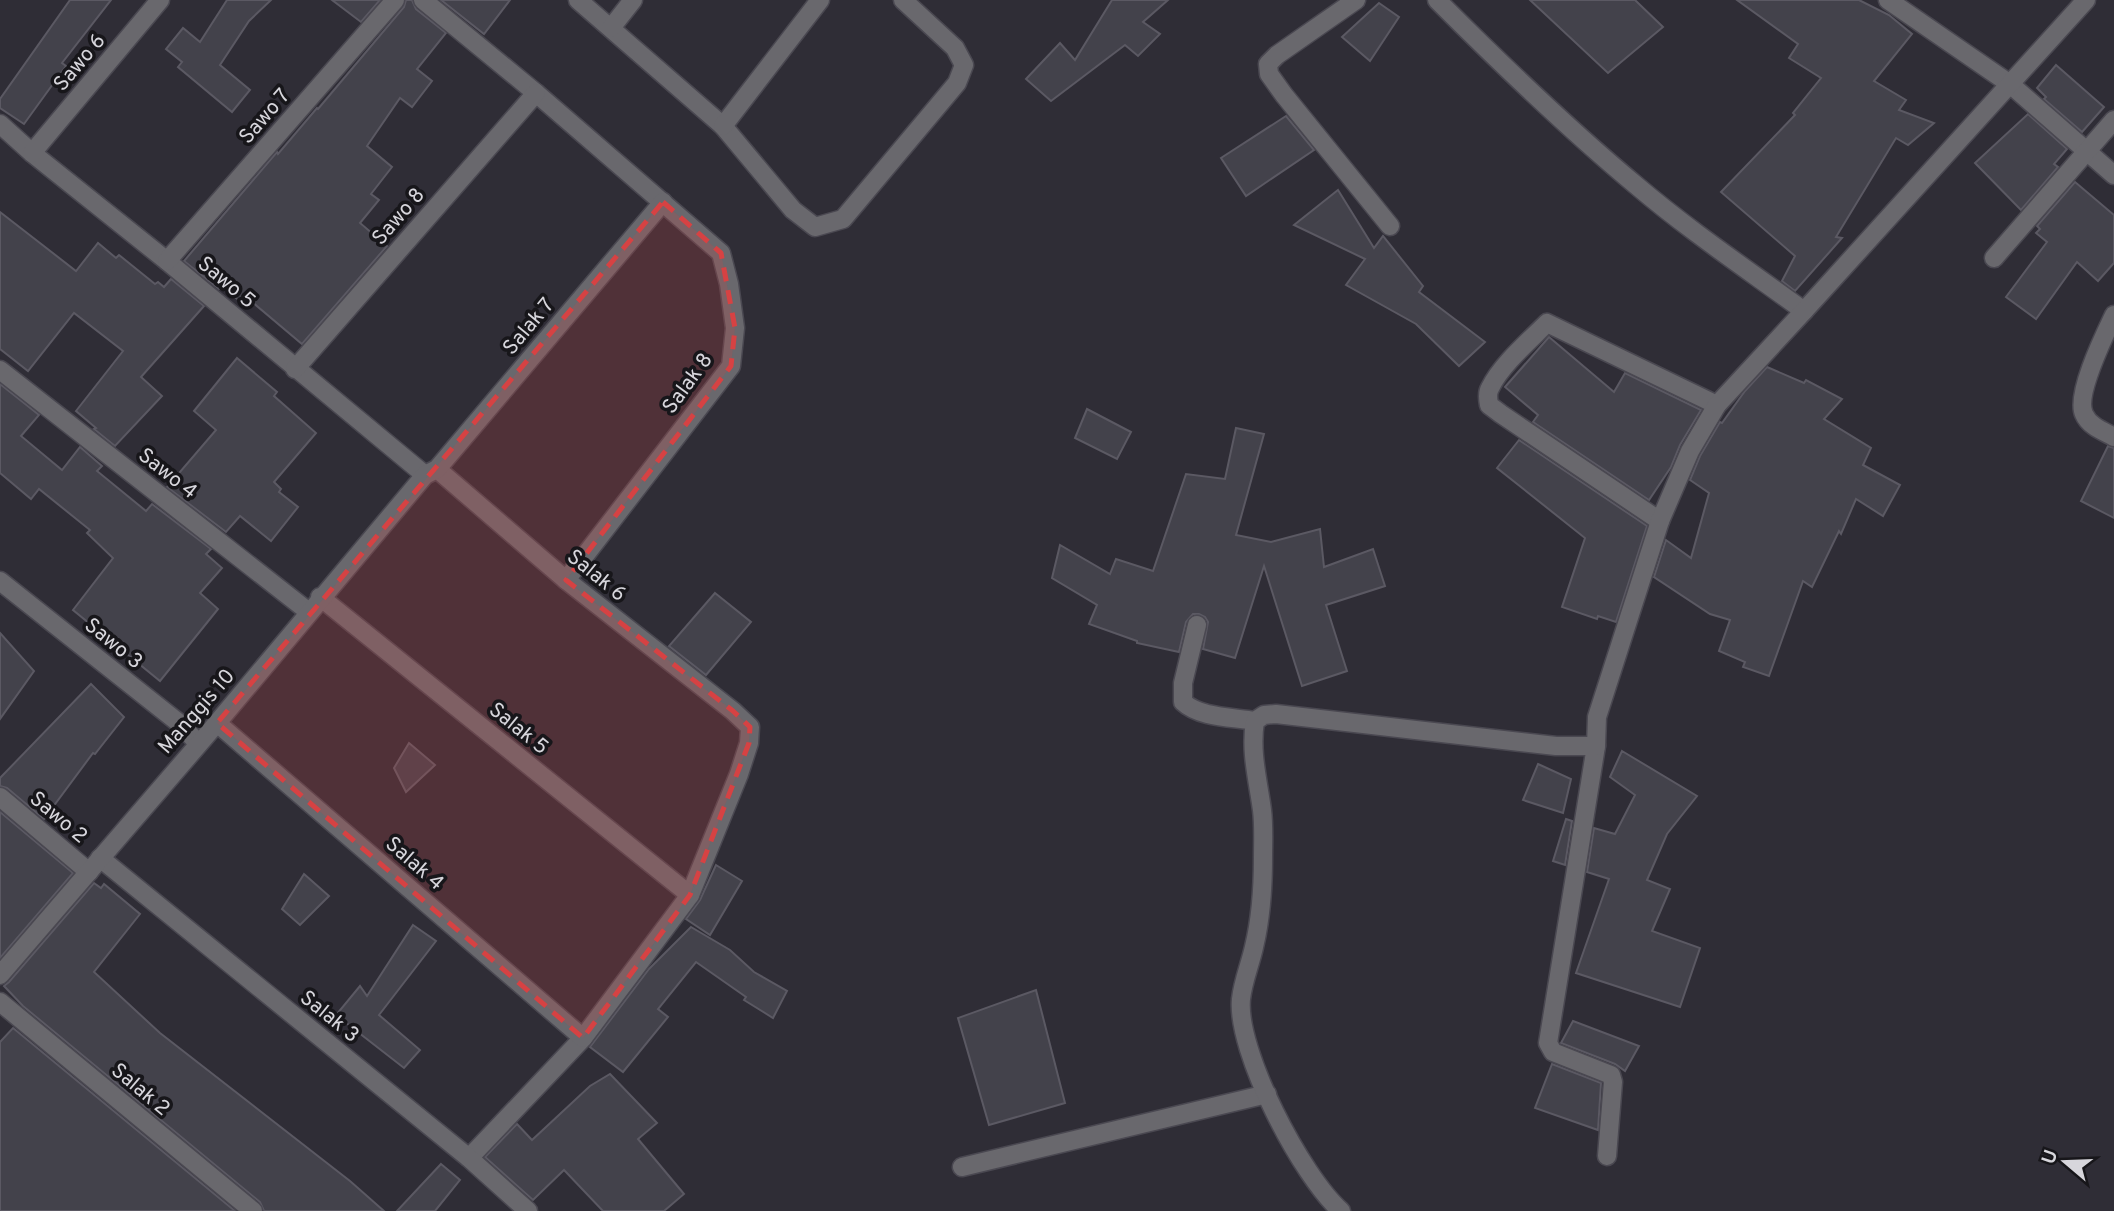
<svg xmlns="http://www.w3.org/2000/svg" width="2114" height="1211" font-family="Overpass,sans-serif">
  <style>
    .building { fill: #43424b; stroke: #5b5963; stroke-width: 2 }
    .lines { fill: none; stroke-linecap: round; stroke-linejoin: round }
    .minor-casing { stroke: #4a4851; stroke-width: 21 }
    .minor { stroke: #69686d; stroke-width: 18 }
    .marked { fill: #d64243; fill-opacity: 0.2; stroke: #d64243; stroke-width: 5; stroke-dasharray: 14 9; stroke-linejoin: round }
    .labels { text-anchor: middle; stroke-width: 7; stroke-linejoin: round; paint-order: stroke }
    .street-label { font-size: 21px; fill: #d7d6dc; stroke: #17161a }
  </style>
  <rect width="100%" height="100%" fill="#2f2d36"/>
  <g class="building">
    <polygon points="70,0 111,0 62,63 66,66 24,124 0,108 0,99"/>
    <polygon points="227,0 271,0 249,21 220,65 250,90 232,112 178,67 182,62 166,49 183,28 200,42"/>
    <polygon points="332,0 380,0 361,22"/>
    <polygon points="406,0 412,0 416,9 446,33 417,69 432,81 412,107 400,98 367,146 392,167 371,194 379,200 360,223 387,246 302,344 245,296 240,301 221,287 219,289 184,261 277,152 278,154 317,108 318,109 404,7"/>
    <polygon points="441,0 510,0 484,34"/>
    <polygon points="1112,0 1168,0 1143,22 1160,34 1138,56 1125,45 1051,101 1026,79 1060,43 1075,60"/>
    <polygon points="1530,0 1635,0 1663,27 1608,73"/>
    <polygon points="1737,0 1859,0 1889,15 1912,34 1874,81 1906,100 1899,110 1934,123 1908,145 1896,138 1836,237 1842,238 1795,291 1782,281 1795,256 1721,192 1795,115 1793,113 1821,78 1789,58 1798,44"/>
    <polygon points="1379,3 1399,17 1370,61 1342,37"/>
    <polygon points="2056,65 2104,107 2082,132 2044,99 2046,97 2037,88"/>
    <polygon points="2028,114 2067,149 2054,164 2058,167 2021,210 1975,163"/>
    <polygon points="1286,116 1314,150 1246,196 1221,158"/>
    <polygon points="2075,182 2114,215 2114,263 2098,281 2077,262 2036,319 2006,297 2047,242 2036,233 2040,229 2037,226"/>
    <polygon points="1338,190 1374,248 1383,236 1423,286 1419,292 1485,342 1459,366 1416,324 1346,285 1365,259 1294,225"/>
    <polygon points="0,212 76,271 98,243 116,258 119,255 155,284 158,282 164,287 171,279 204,306 141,377 162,396 115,446 94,429 96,428 76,411 123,351 74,313 28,371 0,349"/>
    <polygon points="1549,337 1614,392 1625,373 1701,410 1680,445 1671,467 1649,500 1533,422 1538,415 1505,387"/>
    <polygon points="237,358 277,392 274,396 316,433 274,482 281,489 279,492 298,507 271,541 240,516 226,532 167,487 216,430 194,411"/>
    <polygon points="1767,367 1804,383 1806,380 1842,399 1824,419 1871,448 1863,465 1900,485 1883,516 1856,499 1841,534 1839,531 1812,587 1803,581 1769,676 1743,667 1745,662 1719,651 1730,620 1710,614 1654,577 1666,540 1691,558 1709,493 1690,480 1700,456 1720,422 1722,423 1745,391"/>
    <polygon points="0,384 39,415 21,436 62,470 80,447 102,466 97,471 146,511 152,504 211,549 206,554 222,568 200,593 218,609 160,681 73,610 113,558 87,533 90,530 39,489 31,499 0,473"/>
    <polygon points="1087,409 1131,432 1117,459 1075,438"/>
    <polygon points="1236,428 1264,434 1236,535 1271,542 1320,529 1324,567 1373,549 1385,586 1326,605 1347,671 1302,686 1264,566 1235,658 1203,649 1208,622 1205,617 1199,614 1193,614 1186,622 1179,652 1137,643 1137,641 1089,624 1097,605 1052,578 1060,545 1110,574 1116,559 1153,571 1186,474 1225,479"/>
    <polygon points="1519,440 1647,526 1616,622 1598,616 1597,619 1562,607 1585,538 1497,468"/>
    <polygon points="2108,446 2114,448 2114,518 2081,501"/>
    <polygon points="715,593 751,622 706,675 669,646"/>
    <polygon points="0,633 34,671 0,719"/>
    <polygon points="91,684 124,717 95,754 93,753 44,819 7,788 0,786 0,778"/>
    <polygon points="409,743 435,765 406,792 394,768"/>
    <polygon points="1622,751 1697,796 1667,834 1647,880 1670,889 1652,931 1700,948 1680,1007 1576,973 1609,879 1587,872 1594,828 1615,834 1635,795 1610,777"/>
    <polygon points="1538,764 1571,779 1563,813 1523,800"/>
    <polygon points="0,812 73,873 0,958"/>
    <polygon points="1566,819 1572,821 1565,865 1553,861"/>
    <polygon points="716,865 742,881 710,935 686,919 700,900"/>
    <polygon points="304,874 329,896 300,925 282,909"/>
    <polygon points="94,883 101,888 104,884 140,914 94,972 160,1033 350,1181 384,1211 264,1211 260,1202 23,1006 4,986 9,982"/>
    <polygon points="413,925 436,941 379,1015 420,1050 404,1068 336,1015 360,986 367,996"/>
    <polygon points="691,927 730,950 754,972 787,991 773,1018 744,1000 746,997 696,962 658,1009 668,1017 623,1072 590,1047 649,969"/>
    <polygon points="1036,990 1065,1103 989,1125 958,1018"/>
    <polygon points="1573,1021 1639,1046 1625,1071 1615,1064 1561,1043"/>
    <polygon points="13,1028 235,1211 0,1211 0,1042"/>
    <polygon points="1552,1064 1601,1083 1598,1130 1535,1108"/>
    <polygon points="610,1074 657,1123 638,1139 684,1194 664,1211 603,1211 564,1170 533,1200 485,1157 517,1124 532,1140 590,1086"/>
    <polygon points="441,1164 460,1180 435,1211 397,1211"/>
  </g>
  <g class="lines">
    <g class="minor-casing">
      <g id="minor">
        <polyline points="423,0 536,93 721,253 729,284 735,328 731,366 566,580"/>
        <polyline points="578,0 723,126 793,210 815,227 843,219 957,83 964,65 955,48 903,0"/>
        <polyline points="1356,0 1277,55 1268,64 1269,74 1284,95 1390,226"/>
        <path d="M1437 0C1501 64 1567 128 1637 186 1690 231 1748 270 1804 311"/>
        <polyline points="1888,0 2010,84 2114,175"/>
        <polyline points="611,28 633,0"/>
        <polyline points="0,124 32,153 167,261 425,475"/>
        <polyline points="723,126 820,0"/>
        <polyline points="32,153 160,0"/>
        <polyline points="1994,258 2114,120"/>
        <polyline points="167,261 395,0"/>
        <path d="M2114 315C2105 334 2075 395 2084 414 2089 426 2103 431 2114 437"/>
        <polyline points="295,369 536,93"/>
        <polyline points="0,370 309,612"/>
        <polyline points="437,469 566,580 733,711 750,727 749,743 739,774 690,895 583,1038 469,1158"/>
        <path d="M1660 521 1501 414 1489 405C1488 399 1487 393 1490 388 1501 365 1529 341 1547 323L1717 405"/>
        <polyline points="0,581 179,723 198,743"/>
        <polyline points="320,597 690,895"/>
        <path d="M1197 625 1183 683V702C1200 718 1233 717 1255 721"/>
        <polyline points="217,723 583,1038"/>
        <polyline points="1596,746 1548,1043 1553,1052 1611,1075 1613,1082 1607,1156"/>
        <polyline points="0,797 89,872"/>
        <polyline points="100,858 469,1158 528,1211"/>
        <polyline points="0,975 217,723 425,475 437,469 663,202"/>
        <polyline points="0,1002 253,1211"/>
        <polyline points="962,1167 1267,1094"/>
        <path d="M1341 1211C1302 1177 1236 1051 1241 999 1243 981 1250 965 1254 947 1261 918 1263 889 1263 858 1263 842 1264 826 1262 810 1258 780 1250 752 1255 721L1264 715 1276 714 1556 746H1596L1597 717 1660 521 1690 451 1717 405 1804 311 2086 0"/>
      </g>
    </g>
    <use href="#minor" class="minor"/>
  </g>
  <path class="marked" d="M663 202 721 253 735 328 731 366 566 580 733 711 750 727 749 743 690 895 583 1038 217 723Z"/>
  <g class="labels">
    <g class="street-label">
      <text transform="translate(79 62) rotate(-50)" y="7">Sawo 6</text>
      <text transform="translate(264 116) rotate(-49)" y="7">Sawo 7</text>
      <text transform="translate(398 216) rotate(-49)" y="7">Sawo 8</text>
      <text transform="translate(227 282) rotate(40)" y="7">Sawo 5</text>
      <text transform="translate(528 326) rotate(-50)" y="7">Salak 7</text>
      <text transform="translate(687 383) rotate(-54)" y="7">Salak 8</text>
      <text transform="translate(168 473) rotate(38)" y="7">Sawo 4</text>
      <text transform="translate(597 575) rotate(39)" y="7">Salak 6</text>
      <text transform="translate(114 643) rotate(39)" y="7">Sawo 3</text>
      <text transform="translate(196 711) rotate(-49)" y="7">Manggis 10</text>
      <text transform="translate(519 728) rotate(39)" y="7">Salak 5</text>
      <text transform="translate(59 817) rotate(40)" y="7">Sawo 2</text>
      <text transform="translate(415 863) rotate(41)" y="7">Salak 4</text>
      <text transform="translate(330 1016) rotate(39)" y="7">Salak 3</text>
      <text transform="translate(141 1089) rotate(40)" y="7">Salak 2</text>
    </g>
  </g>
  <g transform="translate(2065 1162) rotate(289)" stroke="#17161a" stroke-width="5" paint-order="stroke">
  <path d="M0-5L12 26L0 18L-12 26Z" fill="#d7d6dc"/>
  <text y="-10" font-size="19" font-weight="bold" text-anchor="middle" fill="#d7d6dc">U</text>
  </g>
</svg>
